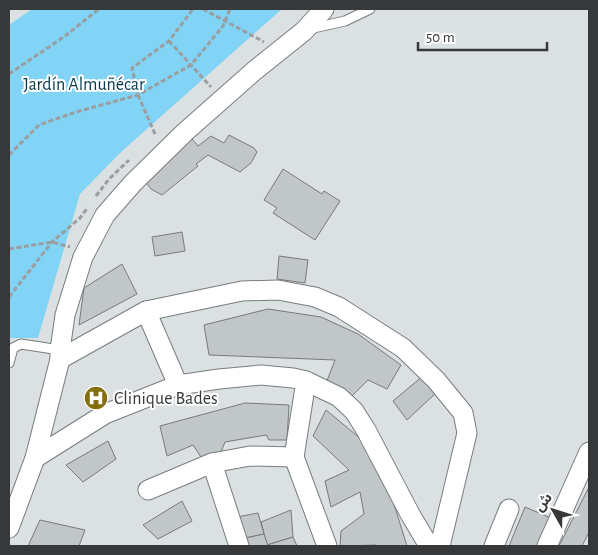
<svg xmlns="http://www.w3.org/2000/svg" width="598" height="555" font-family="'Alegreya Sans','Noto Sans Arabic',sans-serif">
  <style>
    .green { fill: #81d4f5 }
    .building { fill: #c1c6c8; stroke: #767a7c }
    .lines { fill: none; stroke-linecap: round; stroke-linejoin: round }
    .service-casing { stroke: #787c7e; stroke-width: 11 }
    .minor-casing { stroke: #787c7e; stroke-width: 21 }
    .path { stroke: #9a9ea0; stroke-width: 3; stroke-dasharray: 5 2.5; stroke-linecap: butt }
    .service { stroke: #fff; stroke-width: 9 }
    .minor { stroke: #fff; stroke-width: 19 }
    .labels { text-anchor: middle; stroke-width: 4; stroke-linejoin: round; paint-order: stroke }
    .park-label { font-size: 18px; fill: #073c4d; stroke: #fff }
    .poi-label { font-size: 18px; fill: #363839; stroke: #fff; text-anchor: start }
  </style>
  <rect width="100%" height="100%" fill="#dbe0e3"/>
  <polygon class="green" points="32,9 282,9 121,152 80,194 38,338 9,338 9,25"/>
  <g class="building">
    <polygon points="229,135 254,148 257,152 251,163 240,172 208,155 196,164 198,166 162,195 151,189 143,178 192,139 198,146 211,136 224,143"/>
    <polygon points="283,169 322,194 324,191 340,201 315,240 273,213 277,208 264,200"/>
    <polygon points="182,232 185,251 155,256 152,237"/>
    <polygon points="279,256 308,260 305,283 277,279"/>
    <polygon points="122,264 137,294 79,325 84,288"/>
    <polygon points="268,309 321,317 358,334 401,365 387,389 368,380 351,397 325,386 335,360 209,355 204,325"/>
    <polygon points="424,375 437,392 407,420 393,401"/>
    <polygon points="245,403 289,405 287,440 269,440 266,435 225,442 221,452 201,457 193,445 167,456 160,426"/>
    <polygon points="326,410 367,444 389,488 407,546 376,546 376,545 340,546 341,531 364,514 360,492 331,507 325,481 349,470 313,436"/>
    <polygon points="108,441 116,459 83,482 66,465"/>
    <polygon points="589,487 589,535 588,534 582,546 559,546"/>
    <polygon points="182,501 192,521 158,539 143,525"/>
    <polygon points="525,507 551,518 539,546 509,546"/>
    <polygon points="291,510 293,537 267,545 261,522"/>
    <polygon points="258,513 264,534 241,539 237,517"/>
    <polygon points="40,520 85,530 79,546 28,546"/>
    <polygon points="264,534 268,546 243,546 241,539"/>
    <polygon points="293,537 297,546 268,546 267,545"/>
  </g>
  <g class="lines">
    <g class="service-casing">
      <g id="service">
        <polyline points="309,29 345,21 370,9"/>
        <polyline points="9,363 13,348 21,344 60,350"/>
      </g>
    </g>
    <g class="minor-casing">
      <g id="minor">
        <polyline points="146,311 178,385"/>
        <polyline points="60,359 146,311 242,291 278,290 315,297 339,307 403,348 436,380 463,413 467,433 440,546"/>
        <polyline points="306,381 294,457 327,546"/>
        <polyline points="35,458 105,414 178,385 219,379 261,375 293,378 306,381 339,397 354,411 366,430 410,514 429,546"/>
        <polyline points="212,463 239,546"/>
        <polyline points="148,490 212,463 250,456 294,457"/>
        <polyline points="9,528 35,458 60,359 60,350 65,315 83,257 105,215 133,183 185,132 254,71 304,31 324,9"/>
        <polyline points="494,546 509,509"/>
        <polyline points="547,546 589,452"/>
      </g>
    </g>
    <g class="path">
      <polyline points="203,9 264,42"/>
      <polyline points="169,41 211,87"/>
      <polyline points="9,74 65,36 99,9"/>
      <polyline points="155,134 138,95 132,68 169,41 193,9"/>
      <polyline points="9,155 39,125 76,112 138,95 191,65 223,26 230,9"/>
      <polyline points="96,196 109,179 129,160"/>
      <polyline points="9,249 52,242 70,247"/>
      <polyline points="9,297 52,242 80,218 88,207"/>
    </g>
    <use href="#service" class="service"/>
    <use href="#minor" class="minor"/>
  </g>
  <defs>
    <g id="hospital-disc" transform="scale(1.25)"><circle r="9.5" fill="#856e0d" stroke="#fff"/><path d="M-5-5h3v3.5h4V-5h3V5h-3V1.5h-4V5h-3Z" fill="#fff"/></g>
  </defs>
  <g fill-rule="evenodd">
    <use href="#hospital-disc" x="96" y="398"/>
  </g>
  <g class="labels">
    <g class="park-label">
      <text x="84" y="90">Jardín Almuñécar</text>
    </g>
    <g class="poi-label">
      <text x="114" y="404">Clinique Bades</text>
    </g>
  </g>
  <rect width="598" height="555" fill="none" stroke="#363839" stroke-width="20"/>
  <g transform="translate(553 510) rotate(309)" stroke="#ffffff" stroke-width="4" paint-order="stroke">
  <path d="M0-4L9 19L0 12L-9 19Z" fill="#363839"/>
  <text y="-8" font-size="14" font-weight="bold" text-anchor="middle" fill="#363839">ش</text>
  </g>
  <path d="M418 42v8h129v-8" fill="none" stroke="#363839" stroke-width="2.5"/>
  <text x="426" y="42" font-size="15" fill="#363839" stroke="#ffffff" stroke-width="4" paint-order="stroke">50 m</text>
</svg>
